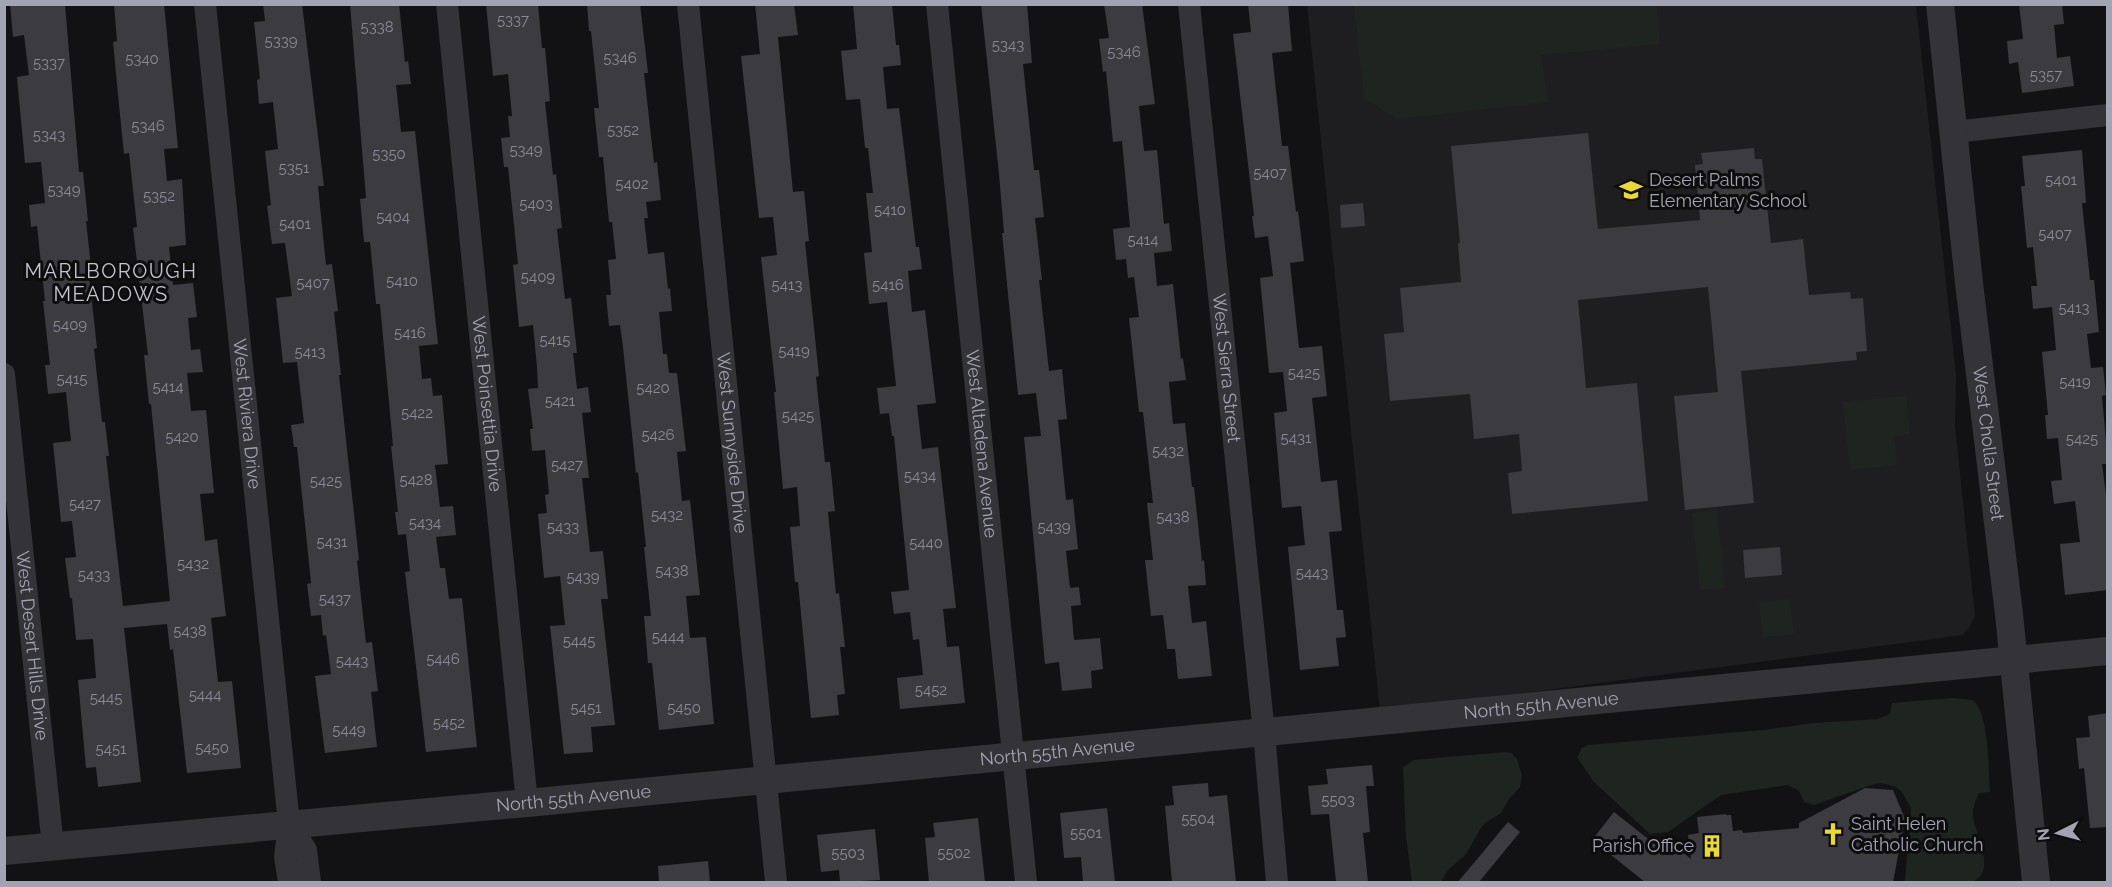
<svg xmlns="http://www.w3.org/2000/svg" width="2112" height="887" font-family="Raleway,sans-serif">
  <style>
    .built { fill: #1e1e20 }
    .green { fill: #1e2520 }
    .building { fill: #3c3c40 }
    .lines { fill: none; stroke-linecap: round; stroke-linejoin: round }
    .minor { stroke: #333338; stroke-width: 22 }
    .tertiary { stroke: #333338; stroke-width: 28 }
    .labels { text-anchor: middle; stroke-width: 6; stroke-linejoin: round; paint-order: stroke }
    .number-label { font-size: 15px; fill: #898a96 }
    .poi-label { font-size: 18px; fill: #a3a4b3; stroke: #0d0d0e; text-anchor: start }
    .street-label { font-size: 18px; fill: #a3a4b3; stroke: #0d0d0e }
    .neighbourhood-label { font-size: 20px; letter-spacing: 1.5px; fill: #c4c4cf; stroke: #0d0d0e }
  </style>
  <rect width="100%" height="100%" fill="#121113"/>
  <polygon class="built" points="1307,5 1916,5 1956,375 1955,426 1975,616 1969,628 1963,635 1380,712"/>
  <g class="green">
    <polygon points="1354,5 1656,5 1660,44 1541,55 1548,102 1397,119 1364,98"/>
    <polygon points="1906,396 1910,434 1894,436 1897,465 1850,470 1843,402"/>
    <polygon points="1717,510 1725,588 1700,590 1692,513"/>
    <polygon points="1790,599 1794,634 1762,637 1759,602"/>
    <path d="M1952 698 1973 700C1990 716 1988 769 1990 792L1979 793C1976 800 1972 808 1973 815 1974 834 1999 873 1971 882 1960 886 1919 883 1905 882L1911 808 1902 792 1896 787 1881 783 1874 784 1814 805 1804 802 1799 791 1788 785 1721 795 1668 832 1650 834 1594 782 1577 757 1582 748 1588 745 1763 730 1814 723 1878 719 1890 714 1892 703Z"/>
    <polygon points="1506,752 1511,753 1517,759 1522,776 1520,787 1509,799 1501,813 1485,823 1479,831 1466,854 1447,871 1441,882 1412,882 1406,837 1403,767 1414,760"/>
  </g>
  <g class="building">
    <polygon points="10,4 65,4 79,172 83,172 88,221 86,221 92,276 89,276 97,348 94,349 102,422 105,422 109,456 106,456 123,606 170,601 151,404 149,404 144,355 148,355 133,228 137,227 129,153 124,154 119,105 113,42 117,41 114,4 164,4 178,148 164,149 167,181 182,179 186,245 169,247 173,285 193,283 197,317 188,318 191,350 200,349 203,372 187,373 191,411 206,410 214,493 200,494 205,541 217,539 226,616 211,618 218,682 232,681 241,768 187,773 173,649 170,650 167,624 124,628 141,782 98,787 96,767 86,768 78,680 96,678 93,639 76,640 72,598 70,598 65,558 76,557 72,521 61,522 53,443 71,441 66,392 48,394 45,365 50,365 43,301 45,301 37,226 31,227 29,205 45,203 41,162 25,163 17,77 29,75 24,35 13,37"/>
    <polygon points="263,4 302,4 324,186 318,186 326,265 332,264 338,311 334,312 341,375 339,375 359,560 357,561 366,643 372,642 378,691 371,692 377,747 325,753 315,676 331,674 326,635 323,636 321,615 311,616 307,584 311,583 305,524 297,447 294,447 291,425 304,423 297,362 283,363 276,298 292,296 285,243 272,244 267,206 271,205 265,151 278,149 273,102 259,104 257,80 260,79 254,22 265,21"/>
    <polygon points="350,4 399,4 405,62 408,61 411,84 396,85 401,132 415,131 438,344 419,346 422,379 431,378 433,396 442,395 448,464 435,465 440,507 453,506 456,535 436,537 440,568 445,568 449,599 462,598 477,747 426,752 405,572 410,571 406,534 398,535 395,512 398,512 391,446 393,446 380,304 376,304 370,242 364,242 360,199 366,198"/>
    <polygon points="486,4 538,4 542,48 545,48 550,101 545,102 553,175 556,174 562,228 557,229 565,299 571,298 577,353 573,353 577,389 588,387 591,412 582,413 589,478 582,478 590,552 603,551 608,599 601,599 615,725 591,727 593,752 564,754 550,626 565,625 560,576 544,578 538,514 547,513 545,495 549,494 545,450 532,451 530,429 533,429 528,389 538,388 537,367 533,325 519,327 513,265 518,264 508,167 504,167 501,138 510,137 508,116 512,116 508,74 493,76"/>
    <polygon points="587,4 640,4 648,73 644,73 654,163 657,162 661,200 646,202 648,218 644,218 648,254 664,252 668,289 670,288 672,311 659,312 663,354 667,354 669,373 677,373 686,451 677,452 682,501 690,500 700,595 686,596 690,638 706,637 714,724 659,730 652,663 648,663 644,616 651,616 644,547 646,547 638,472 636,473 623,347 620,325 609,326 606,295 611,295 608,260 616,259 612,222 609,222 603,157 599,157 594,108 599,108 591,31 589,31"/>
    <polygon points="755,4 794,4 798,35 778,37 793,192 804,191 809,241 805,242 819,376 816,377 825,462 830,462 835,511 828,512 836,594 839,593 845,647 840,647 845,694 837,695 839,715 811,718 798,582 795,582 790,527 800,526 797,487 783,489 774,392 776,392 761,257 777,255 773,217 759,218 741,56 760,54"/>
    <polygon points="853,4 892,4 896,45 899,45 901,65 883,67 887,109 899,108 916,247 919,247 922,269 908,271 912,312 925,310 936,403 917,405 922,449 938,447 956,608 943,609 947,647 959,646 965,703 900,709 897,678 923,675 919,639 913,640 910,612 894,614 891,592 909,590 894,436 892,436 889,413 880,414 877,388 896,386 887,302 869,304 864,253 872,252 866,193 873,193 868,148 865,148 860,99 846,100 841,51 857,49"/>
    <polygon points="981,4 1027,4 1032,63 1023,64 1034,170 1039,170 1044,217 1035,218 1042,280 1039,280 1049,371 1062,369 1067,419 1058,420 1066,500 1073,499 1078,549 1066,551 1070,588 1079,587 1081,605 1071,606 1074,640 1100,638 1103,669 1091,671 1092,688 1062,691 1059,662 1045,664 1024,437 1041,436 1036,393 1018,395 1002,233 1004,233 999,174"/>
    <polygon points="1104,4 1142,4 1155,104 1139,106 1144,151 1157,150 1164,224 1169,223 1172,251 1154,253 1157,286 1173,284 1181,359 1183,358 1186,380 1169,382 1173,424 1185,423 1192,487 1194,487 1202,561 1204,560 1206,585 1188,586 1192,623 1206,621 1212,676 1178,679 1175,649 1167,649 1163,615 1151,616 1145,560 1153,560 1147,503 1153,503 1143,412 1139,412 1129,318 1139,317 1134,277 1128,278 1126,259 1116,260 1113,229 1130,227 1122,141 1113,142 1106,71 1103,72 1099,39 1109,38"/>
    <polygon points="1248,4 1288,4 1292,51 1272,53 1282,146 1288,146 1296,212 1298,211 1304,261 1290,263 1299,348 1322,346 1327,396 1312,398 1321,482 1337,480 1342,531 1329,532 1337,610 1343,610 1346,637 1336,638 1339,666 1300,670 1288,547 1305,545 1301,506 1282,508 1274,413 1287,411 1283,372 1269,373 1260,278 1273,276 1268,236 1255,238 1252,216 1254,216 1233,34 1251,32"/>
    <polygon points="2019,4 2062,4 2064,24 2054,25 2057,58 2070,56 2074,86 2022,93 2018,62 2009,64 2007,41 2023,39"/>
    <polygon points="1588,133 1598,229 1700,220 1695,165 1703,164 1701,153 1754,148 1755,159 1762,159 1771,243 1803,239 1809,295 1850,292 1851,299 1863,298 1867,351 1856,352 1857,360 1741,371 1754,503 1685,510 1674,396 1718,392 1708,287 1578,300 1586,388 1637,383 1648,501 1512,514 1508,473 1522,471 1519,434 1474,439 1470,394 1390,401 1384,334 1404,332 1400,288 1461,282 1458,243 1460,243 1451,146"/>
    <polygon points="2082,150 2086,203 2082,203 2090,280 2094,280 2099,332 2087,334 2091,368 2103,367 2106,395 2102,396 2108,464 2102,464 2108,510 2108,590 2065,595 2060,544 2080,542 2075,501 2054,504 2051,481 2062,480 2058,438 2047,439 2045,415 2048,415 2042,352 2056,350 2052,307 2033,309 2031,286 2037,286 2033,247 2027,248 2021,186 2025,186 2022,156"/>
    <polygon points="1363,203 1365,226 1341,228 1340,205"/>
    <polygon points="1780,547 1782,575 1745,578 1743,550"/>
    <polygon points="2108,713 2108,827 2090,828 2084,768 2079,769 2076,738 2090,737 2088,716"/>
    <polygon points="1372,765 1374,786 1366,786 1370,832 1363,833 1368,882 1336,882 1329,814 1311,815 1308,786 1328,784 1326,769"/>
    <polygon points="1208,783 1209,797 1227,795 1236,882 1172,882 1165,806 1174,805 1172,786"/>
    <polygon points="1865,788 1893,790 1905,819 1893,882 1645,882 1592,840 1614,812 1666,853 1672,844 1691,859 1688,835 1699,833 1697,817 1726,814 1726,815 1731,815 1733,831 1742,830 1743,833 1799,828 1799,823"/>
    <polygon points="1107,808 1115,882 1083,882 1081,857 1064,858 1060,813"/>
    <polygon points="978,818 985,882 929,882 925,838 935,837 933,823"/>
    <polygon points="1508,822 1520,832 1479,882 1458,882"/>
    <polygon points="875,829 880,880 840,882 839,870 821,872 817,835"/>
    <polygon points="708,861 710,882 659,882 658,866"/>
  </g>
  <g class="lines">
    <g class="minor">
      <path id="s1" d="M205 4 289 824 285 857 289 882"/>
      <path id="s2" d="M447 4 527 803"/>
      <path id="s3" d="M688 4 776 882"/>
      <path id="s4" d="M937 4 1026 882"/>
      <path id="s5" d="M1189 4 1264 733 1277 882"/>
      <polyline points="1954,132 2108,115"/>
      <path id="s6" d="M4 374 53 847"/>
      <polyline points="289,824 306,850 310,882"/>
    </g>
    <g class="tertiary">
      <path id="s7" d="M1940 4 1969 283 2009 614 2036 882"/>
      <path id="s8" d="M4 851 527 803 2108 651"/>
    </g>
  </g>
  <defs>
    <g id="school-bare" transform="scale(1.8)"><path d="M0-5L7-2L0 1L-7-2ZM-4 1L0 2.5L4 1V4Q0 6-4 4Z" fill="#ead932" stroke="#0d0d0e" stroke-width="2.5" paint-order="stroke"/></g>
    <g id="church-bare" transform="scale(1.8)"><path d="M-1.2-6h2.4v3.5h3.3v2.4h-3.3V6h-2.4V-.1h-3.3v-2.4h3.3Z" fill="#ead932" stroke="#0d0d0e" stroke-width="2.5" paint-order="stroke"/></g>
    <g id="building-bare" transform="scale(1.8)"><path d="M-4-6H4V6H1V3H-1V6H-4ZM-2.5-4.3h1.7v1.8h-1.7ZM.8-4.3h1.7v1.8H.8ZM-2.5-1h1.7V.8h-1.7ZM.8-1h1.7V.8H.8Z" fill="#ead932" stroke="#0d0d0e" stroke-width="2.5" paint-order="stroke"/></g>
  </defs>
  <g fill-rule="evenodd">
    <use href="#school-bare" x="1631" y="190"/>
    <use href="#church-bare" x="1833" y="834"/>
    <use href="#building-bare" x="1712" y="846"/>
  </g>
  <g class="labels">
    <g class="number-label">
      <text x="513" y="25">5337</text>
      <text x="377" y="32">5338</text>
      <text x="281" y="46">5339</text>
      <text x="1008" y="50">5343</text>
      <text x="1124" y="57">5346</text>
      <text x="620" y="63">5346</text>
      <text x="142" y="64">5340</text>
      <text x="49" y="68">5337</text>
      <text x="2046" y="80">5357</text>
      <text x="148" y="131">5346</text>
      <text x="623" y="135">5352</text>
      <text x="49" y="140">5343</text>
      <text x="526" y="155">5349</text>
      <text x="389" y="159">5350</text>
      <text x="294" y="173">5351</text>
      <text x="1270" y="178">5407</text>
      <text x="2061" y="185">5401</text>
      <text x="632" y="189">5402</text>
      <text x="64" y="195">5349</text>
      <text x="159" y="201">5352</text>
      <text x="536" y="209">5403</text>
      <text x="890" y="215">5410</text>
      <text x="393" y="222">5404</text>
      <text x="295" y="229">5401</text>
      <text x="2055" y="239">5407</text>
      <text x="1143" y="245">5414</text>
      <text x="538" y="282">5409</text>
      <text x="402" y="286">5410</text>
      <text x="313" y="288">5407</text>
      <text x="787" y="290">5413</text>
      <text x="888" y="290">5416</text>
      <text x="2074" y="313">5413</text>
      <text x="70" y="330">5409</text>
      <text x="410" y="338">5416</text>
      <text x="555" y="345">5415</text>
      <text x="794" y="356">5419</text>
      <text x="310" y="357">5413</text>
      <text x="1304" y="378">5425</text>
      <text x="72" y="384">5415</text>
      <text x="2075" y="387">5419</text>
      <text x="168" y="392">5414</text>
      <text x="653" y="393">5420</text>
      <text x="560" y="406">5421</text>
      <text x="417" y="418">5422</text>
      <text x="798" y="421">5425</text>
      <text x="658" y="440">5426</text>
      <text x="182" y="442">5420</text>
      <text x="1296" y="443">5431</text>
      <text x="2082" y="444">5425</text>
      <text x="1168" y="456">5432</text>
      <text x="567" y="470">5427</text>
      <text x="920" y="481">5434</text>
      <text x="416" y="485">5428</text>
      <text x="326" y="486">5425</text>
      <text x="85" y="509">5427</text>
      <text x="667" y="520">5432</text>
      <text x="1173" y="522">5438</text>
      <text x="425" y="528">5434</text>
      <text x="563" y="532">5433</text>
      <text x="1054" y="532">5439</text>
      <text x="332" y="547">5431</text>
      <text x="926" y="548">5440</text>
      <text x="193" y="569">5432</text>
      <text x="672" y="576">5438</text>
      <text x="1312" y="578">5443</text>
      <text x="94" y="580">5433</text>
      <text x="583" y="582">5439</text>
      <text x="335" y="604">5437</text>
      <text x="190" y="636">5438</text>
      <text x="668" y="642">5444</text>
      <text x="579" y="646">5445</text>
      <text x="443" y="664">5446</text>
      <text x="352" y="666">5443</text>
      <text x="931" y="695">5452</text>
      <text x="205" y="700">5444</text>
      <text x="106" y="703">5445</text>
      <text x="586" y="713">5451</text>
      <text x="684" y="713">5450</text>
      <text x="449" y="728">5452</text>
      <text x="349" y="735">5449</text>
      <text x="212" y="753">5450</text>
      <text x="111" y="754">5451</text>
      <text x="1338" y="805">5503</text>
      <text x="1198" y="824">5504</text>
      <text x="1086" y="838">5501</text>
      <text x="848" y="858">5503</text>
      <text x="954" y="858">5502</text>
    </g>
    <g class="poi-label">
      <text x="1649" y="186">Desert Palms<tspan x="1649" dy="21">Elementary School</tspan></text>
      <text x="1851" y="830">Saint Helen<tspan x="1851" dy="21">Catholic Church</tspan></text>
      <text x="1694" y="852" text-anchor="end">Parish Office</text>
    </g>
    <g class="street-label">
      <text dy="6" stroke="none"><textPath href="#s5" startOffset="366">West Sierra Street</textPath></text>
      <text dy="6" stroke="none"><textPath href="#s2" startOffset="402">West Poinsettia Drive</textPath></text>
      <text dy="6" stroke="none"><textPath href="#s1" startOffset="412">West Riviera Drive</textPath></text>
      <text dy="6" stroke="none"><textPath href="#s4" startOffset="442">West Altadena Avenue</textPath></text>
      <text dy="6" stroke="none"><textPath href="#s7" startOffset="442">West Cholla Street</textPath></text>
      <text dy="6" stroke="none"><textPath href="#s3" startOffset="441">West Sunnyside Drive</textPath></text>
      <text dy="6" stroke="none"><textPath href="#s6" startOffset="273">West Desert Hills Drive</textPath></text>
      <text dy="6" stroke="none"><textPath href="#s8" startOffset="1544">North 55th Avenue</textPath></text>
      <text dy="6" stroke="none"><textPath href="#s8" startOffset="1058">North 55th Avenue</textPath></text>
      <text dy="6" stroke="none"><textPath href="#s8" startOffset="572">North 55th Avenue</textPath></text>
    </g>
    <g class="neighbourhood-label">
      <text x="111" y="278">MARLBOROUGH<tspan x="111" dy="23">MEADOWS</tspan></text>
    </g>
  </g>
  <rect width="2112" height="887" fill="none" stroke="#a3a4b3" stroke-width="12"/>
  <g transform="translate(2058 833) rotate(264)" stroke="#0d0d0e" stroke-width="4.5" paint-order="stroke">
  <path d="M0-4.5L10 22L0 15L-10 22Z" fill="#a3a4b3"/>
  <text y="-9" font-size="16" font-weight="bold" text-anchor="middle" fill="#a3a4b3">N</text>
  </g>
</svg>
